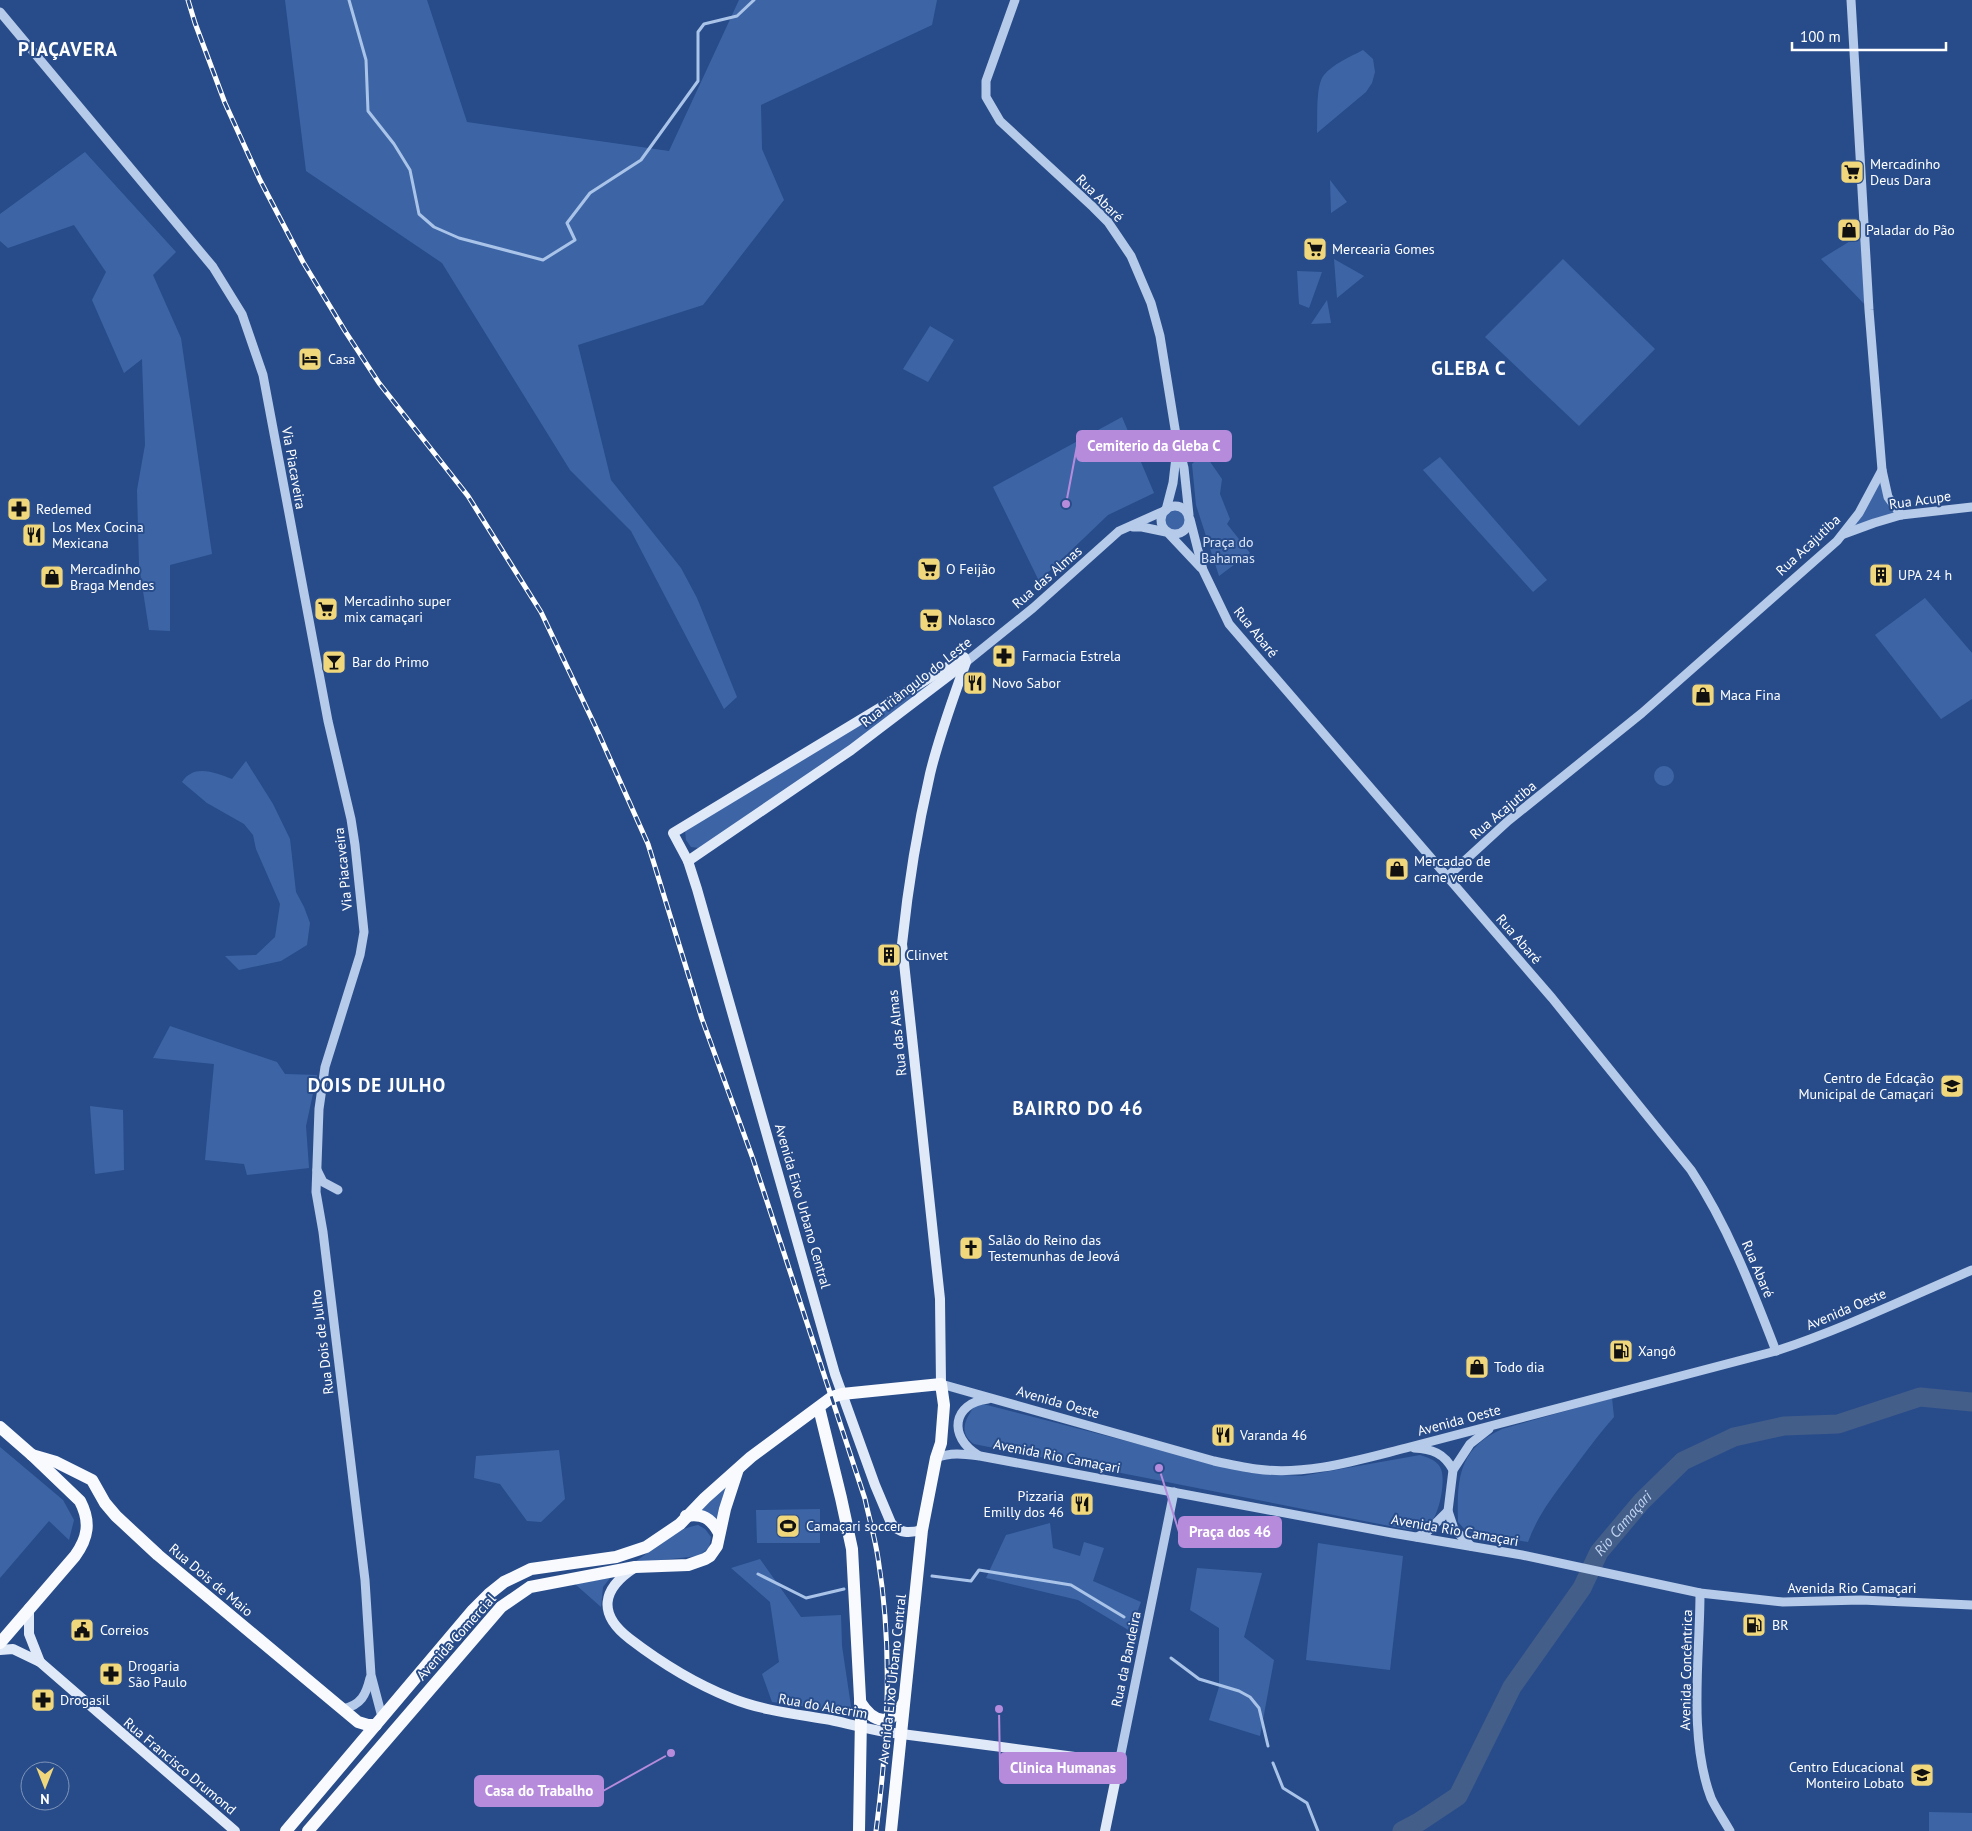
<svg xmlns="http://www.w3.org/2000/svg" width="1972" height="1831" font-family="'PT Sans',sans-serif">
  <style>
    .green { fill: #3d65a6 }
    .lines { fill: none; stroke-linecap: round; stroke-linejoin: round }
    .stream { stroke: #aac4e9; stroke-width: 3 }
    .river { stroke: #445e8a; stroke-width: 19 }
    .tertiary { stroke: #b6cae9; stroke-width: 9 }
    .secondary { stroke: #e0e9f8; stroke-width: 10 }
    .primary { stroke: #f8fafe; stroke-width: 12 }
    .rail-casing { stroke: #fff; stroke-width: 5 }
    .rail { stroke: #284c8a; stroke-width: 3; stroke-dasharray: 9; stroke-linecap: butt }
    .labels { text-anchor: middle; stroke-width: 4; stroke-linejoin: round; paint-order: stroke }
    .poi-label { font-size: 14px; fill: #fff; stroke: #284c8a; text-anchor: start }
    .street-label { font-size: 14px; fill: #fff; stroke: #284c8a }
    .park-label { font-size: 14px; fill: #dae5f7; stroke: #284c8a }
    .water-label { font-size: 15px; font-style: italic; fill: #c1d4f0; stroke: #284c8a }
    .district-label { font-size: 19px; font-weight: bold; letter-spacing: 1px; fill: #fff; stroke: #284c8a }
    .leader { fill: none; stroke: #b68bdc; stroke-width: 2 }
    .callout-dot { fill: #b68bdc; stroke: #284c8a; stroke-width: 2 }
    .callout { fill: #b68bdc; stroke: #b68bdc; stroke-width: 2 }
    .callout-label { font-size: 15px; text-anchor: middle; font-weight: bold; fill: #fff }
  </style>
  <rect width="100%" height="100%" fill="#284c8a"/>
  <g class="green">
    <polygon points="285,0 427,0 467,122 669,151 739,0 937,0 932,25 761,105 762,149 784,200 703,305 578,345 611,480 681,568 697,598 737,697 724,709 631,531 570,470 442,263 306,171"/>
    <path d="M1363 50 1373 59 1375 72 1372 83 1366 92 1317 133C1318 119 1315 86 1324 75 1333 64 1350 57 1363 50Z"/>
    <polygon points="85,152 176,252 153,275 181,338 212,554 170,565 170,631 149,630 139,565 137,490 145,445 142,359 124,373 92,300 106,272 74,225 8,248 0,241 0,214"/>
    <polygon points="1330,180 1347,202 1331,213"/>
    <polygon points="1865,232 1869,309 1821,259"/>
    <polygon points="1334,259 1364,276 1337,298"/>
    <polygon points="1563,259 1655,349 1579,426 1485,337"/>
    <polygon points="1297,271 1322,272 1309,308 1299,304"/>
    <polygon points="1327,300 1331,323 1311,324"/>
    <polygon points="930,326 954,340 928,382 903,369"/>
    <polygon points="1122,417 1154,493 1108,515 1039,581 993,487"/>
    <polygon points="1204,453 1222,479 1220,494 1230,519 1227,524 1250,553 1219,576 1196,505 1192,464"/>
    <polygon points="1440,457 1547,580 1533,592 1423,470"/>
    <polygon points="1881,472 1895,514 1851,530"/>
    <circle cx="1175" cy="521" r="13"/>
    <polygon points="1925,598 1972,653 1972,699 1941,719 1875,635"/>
    <polygon points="923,686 926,687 925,690 794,787 699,848 691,847 686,840 685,830"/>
    <path d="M246 761 273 804 290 839 296 892 304 907 310 923 307 945 281 961 239 970 225 956 256 955 275 937 280 904 256 849 253 835 244 824 207 803 182 782C194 763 216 773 232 779Z"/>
    <circle cx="1664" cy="776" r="10"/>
    <polygon points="170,1026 277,1062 285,1074 317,1075 306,1126 309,1168 247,1175 244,1164 205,1160 214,1064 153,1058"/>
    <polygon points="90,1106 123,1110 124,1170 95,1174"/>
    <path d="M1612 1398 1614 1417C1597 1436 1583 1456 1568 1476 1552 1497 1537 1517 1528 1542L1466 1531 1458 1522C1457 1479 1458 1449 1502 1429Z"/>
    <path d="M983 1404 1250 1473 1302 1476 1420 1455C1428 1458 1435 1459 1440 1467 1447 1478 1439 1521 1426 1527 1422 1529 1415 1529 1410 1530L974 1444C959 1433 964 1421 974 1407Z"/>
    <polygon points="0,1447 63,1500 74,1520 69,1540 49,1521 0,1578"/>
    <polygon points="559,1450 565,1499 541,1522 527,1521 500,1484 474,1478 476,1456"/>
    <polygon points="736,1472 717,1533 697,1515"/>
    <polygon points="820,1509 820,1543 757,1543 756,1510"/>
    <polygon points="1050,1523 1053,1548 1080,1556 1084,1542 1104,1548 1093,1581 1141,1602 1130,1631 1078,1600 986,1578 1006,1535"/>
    <path d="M698 1525 705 1529 711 1537 709 1548 698 1556 634 1563C653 1549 674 1529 698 1525Z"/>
    <polygon points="1318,1543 1403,1556 1390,1670 1306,1660"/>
    <polygon points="760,1559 801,1617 841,1615 842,1646 852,1713 772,1702 762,1674 779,1662 770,1602 731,1568"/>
    <polygon points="1197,1568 1262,1573 1244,1637 1274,1660 1260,1736 1209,1720 1219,1687 1219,1628 1190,1610"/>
    <polygon points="610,1578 603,1587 601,1607 575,1584"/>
    <polygon points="1929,1812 1972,1813 1972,1831 1929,1831"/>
  </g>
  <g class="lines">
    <g class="stream">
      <polyline points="349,0 366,60 368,111 394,144 410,170 419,214 434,227 459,238 543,260 575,240 567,223 590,193 641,160 698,81 698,32 704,24 737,16 754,0"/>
      <polyline points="758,1574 806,1598 844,1589"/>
      <polyline points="932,1576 971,1581 979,1570 1071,1585 1124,1617"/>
      <polyline points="1171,1658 1199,1679 1239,1691 1250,1697 1259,1708 1268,1746"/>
      <polyline points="1273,1763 1283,1788 1307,1803 1318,1831"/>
    </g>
    <path class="river" id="s1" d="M1402 1831 1419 1822 1458 1796 1512 1687 1582 1588 1599 1552 1642 1501 1683 1461 1734 1437 1784 1426 1838 1424 1920 1397 1972 1402"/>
    <g class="tertiary">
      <polyline points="1015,0 986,81 986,97 1000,121 1093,207 1108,222 1131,256 1151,303 1160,336 1177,441 1184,468 1189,515"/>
      <polyline points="0,12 213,267 242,314 263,375 328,721 351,819 355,845 364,932 360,955 325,1067 319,1109 316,1192 323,1232 365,1580 371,1675 382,1717"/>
      <polyline points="1882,470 1888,497 1901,515"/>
      <circle cx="1175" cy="520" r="14"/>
      <polyline points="1166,510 1173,483 1177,448"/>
      <path d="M1190 519 1203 570 1229 624 1552 998 1691 1170C1728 1226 1752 1289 1776 1351"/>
      <polyline points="1133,527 1142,527 1166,532"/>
      <polyline points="1169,534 1201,568"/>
      <polyline points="1844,534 1874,523 1901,515 1972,507"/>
      <polyline points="966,662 1033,608 1119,531 1164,511"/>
      <polyline points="1448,876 1508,821 1642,713 1837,541 1859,513 1882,470 1869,310 1851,0"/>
      <polyline points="317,1170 323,1182 338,1190"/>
      <path d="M941 1384 1214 1461C1228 1464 1242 1467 1256 1469 1306 1476 1358 1460 1406 1448L1776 1351C1843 1329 1907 1298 1972 1270"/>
      <path d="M1414 1448C1432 1449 1444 1453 1453 1470"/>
      <path d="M978 1455C948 1437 952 1403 988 1399"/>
      <path d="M936 1458C951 1452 964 1454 980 1456L1392 1533 1522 1555 1700 1593 1783 1602 1861 1600 1972 1605"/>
      <polyline points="1417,1537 1427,1532 1448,1511"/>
      <polyline points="1471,1546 1454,1529 1448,1511 1453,1470 1470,1444 1489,1429"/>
      <path d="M1700 1593C1700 1657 1688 1737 1711 1798 1716 1809 1724 1820 1730 1831"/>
      <path d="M343 1709C361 1705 366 1695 370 1678"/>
      <polyline points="1119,1763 1174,1492"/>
    </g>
    <g class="secondary">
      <polyline points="688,861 851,750 964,664"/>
      <path d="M922 1530C910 1533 899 1534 891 1523L875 1485 835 1374 697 889 688 861 673 833 964 657 966 662C953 699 939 736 930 774 917 830 908 887 902 944L940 1299 941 1384"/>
      <path d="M634 1568C602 1589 597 1614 630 1639 660 1662 696 1684 731 1698 763 1711 797 1714 831 1720 849 1724 868 1729 886 1732 964 1742 1042 1752 1119 1763L1105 1831"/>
      <polyline points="29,1608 29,1634 40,1662"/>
      <polyline points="0,1650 13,1649 40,1662 235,1831"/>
    </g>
    <g class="primary">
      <polyline points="819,1408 841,1498 852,1549 861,1717 859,1831"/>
      <path d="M0 1427 32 1455 80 1501C91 1522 88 1538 75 1556L0 1643"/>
      <polyline points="32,1455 56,1462 92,1480 105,1503 116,1516 158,1555 358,1722 368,1725 376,1725"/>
      <path d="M686 1516C702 1513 711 1518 719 1533"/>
      <path d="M860 1702C874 1724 891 1727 904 1702"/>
      <polyline points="286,1831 473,1610 489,1594 504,1582 531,1569 616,1557 646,1547 680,1524 705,1498 751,1457 832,1397 842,1394 941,1384 944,1405 941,1443 936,1458 922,1530 891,1831"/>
      <polyline points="308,1831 501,1607 530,1587 635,1567 688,1565 705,1559 710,1556 717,1546 725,1509 738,1469"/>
    </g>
    <g class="rail-casing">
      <path id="rail" d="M188 0 195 23 225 103 260 180 303 262 345 331 379 383 468 496 541 612 598 732 648 844 702 1019 753 1159 865 1499C869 1518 875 1538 878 1558 893 1649 888 1740 876 1831"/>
    </g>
    <use href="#rail" class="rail"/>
  </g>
  <defs>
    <g id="supermarket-square" transform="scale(1.25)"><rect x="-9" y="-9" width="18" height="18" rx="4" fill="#f1d77c" stroke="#284c8a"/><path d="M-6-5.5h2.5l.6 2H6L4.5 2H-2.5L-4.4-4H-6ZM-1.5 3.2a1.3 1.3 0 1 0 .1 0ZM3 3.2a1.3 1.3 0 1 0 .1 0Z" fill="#111"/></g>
    <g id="shop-square" transform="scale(1.25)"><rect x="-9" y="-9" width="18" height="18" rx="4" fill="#f1d77c" stroke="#284c8a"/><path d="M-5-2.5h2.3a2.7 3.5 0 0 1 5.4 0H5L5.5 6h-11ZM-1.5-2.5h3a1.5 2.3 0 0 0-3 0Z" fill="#111"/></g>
    <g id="hotel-square" transform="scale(1.25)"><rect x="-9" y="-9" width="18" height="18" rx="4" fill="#f1d77c" stroke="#284c8a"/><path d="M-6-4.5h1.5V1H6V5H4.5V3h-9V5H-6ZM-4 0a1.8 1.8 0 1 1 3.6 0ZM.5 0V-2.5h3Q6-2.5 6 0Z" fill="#111"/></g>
    <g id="pharmacy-square" transform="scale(1.25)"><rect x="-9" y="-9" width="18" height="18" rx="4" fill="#f1d77c" stroke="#284c8a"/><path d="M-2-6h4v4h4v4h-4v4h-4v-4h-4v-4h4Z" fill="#111"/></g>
    <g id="restaurant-square" transform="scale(1.25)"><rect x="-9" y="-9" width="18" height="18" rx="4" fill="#f1d77c" stroke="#284c8a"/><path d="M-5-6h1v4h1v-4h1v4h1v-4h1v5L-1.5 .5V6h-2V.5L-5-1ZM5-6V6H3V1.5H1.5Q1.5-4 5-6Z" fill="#111"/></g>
    <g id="building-square" transform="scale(1.25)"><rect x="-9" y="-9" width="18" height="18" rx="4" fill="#f1d77c" stroke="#284c8a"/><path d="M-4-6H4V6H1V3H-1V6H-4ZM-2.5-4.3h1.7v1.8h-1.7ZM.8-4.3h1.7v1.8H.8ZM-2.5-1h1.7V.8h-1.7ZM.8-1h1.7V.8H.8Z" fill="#111"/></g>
    <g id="bar-square" transform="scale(1.25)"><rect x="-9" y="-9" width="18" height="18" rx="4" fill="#f1d77c" stroke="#284c8a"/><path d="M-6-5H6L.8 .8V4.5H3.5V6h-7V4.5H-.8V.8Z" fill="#111"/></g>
    <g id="school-square" transform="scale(1.25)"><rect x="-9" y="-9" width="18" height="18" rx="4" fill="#f1d77c" stroke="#284c8a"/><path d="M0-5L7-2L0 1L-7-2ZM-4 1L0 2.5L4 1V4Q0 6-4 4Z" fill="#111"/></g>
    <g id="church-square" transform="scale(1.25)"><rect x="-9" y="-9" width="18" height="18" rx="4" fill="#f1d77c" stroke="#284c8a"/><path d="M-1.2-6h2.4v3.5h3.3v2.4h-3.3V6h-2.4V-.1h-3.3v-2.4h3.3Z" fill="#111"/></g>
    <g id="fuel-square" transform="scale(1.25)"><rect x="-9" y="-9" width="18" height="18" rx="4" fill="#f1d77c" stroke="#284c8a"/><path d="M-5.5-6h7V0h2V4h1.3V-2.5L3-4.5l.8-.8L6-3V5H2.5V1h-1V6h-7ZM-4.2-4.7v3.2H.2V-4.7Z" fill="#111"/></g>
    <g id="stadium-square" transform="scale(1.25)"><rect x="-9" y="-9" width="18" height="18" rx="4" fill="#f1d77c" stroke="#284c8a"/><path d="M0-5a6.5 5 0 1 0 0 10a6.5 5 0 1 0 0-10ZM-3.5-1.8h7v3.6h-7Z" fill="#111"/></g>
    <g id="civic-square" transform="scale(1.25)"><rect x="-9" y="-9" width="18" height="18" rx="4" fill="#f1d77c" stroke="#284c8a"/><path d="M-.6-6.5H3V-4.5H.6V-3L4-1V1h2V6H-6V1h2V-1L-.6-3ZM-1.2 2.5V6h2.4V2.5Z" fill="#111"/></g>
  </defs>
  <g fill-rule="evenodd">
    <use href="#supermarket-square" x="1852" y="172"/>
    <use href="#shop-square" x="1849" y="230"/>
    <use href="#supermarket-square" x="1315" y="249"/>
    <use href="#hotel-square" x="310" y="359"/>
    <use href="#pharmacy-square" x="19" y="509"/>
    <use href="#restaurant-square" x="34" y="535"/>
    <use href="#supermarket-square" x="929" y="569"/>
    <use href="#building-square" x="1881" y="575"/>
    <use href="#shop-square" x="52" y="577"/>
    <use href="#supermarket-square" x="326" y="609"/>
    <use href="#supermarket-square" x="931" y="620"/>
    <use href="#pharmacy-square" x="1004" y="656"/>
    <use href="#bar-square" x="334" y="662"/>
    <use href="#restaurant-square" x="975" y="683"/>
    <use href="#shop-square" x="1703" y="695"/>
    <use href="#shop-square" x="1397" y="869"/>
    <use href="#building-square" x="889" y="955"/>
    <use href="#school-square" x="1952" y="1086"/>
    <use href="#church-square" x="971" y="1248"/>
    <use href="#fuel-square" x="1621" y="1351"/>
    <use href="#shop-square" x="1477" y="1367"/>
    <use href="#restaurant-square" x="1223" y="1435"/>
    <use href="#restaurant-square" x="1082" y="1504"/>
    <use href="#stadium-square" x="788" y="1526"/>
    <use href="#fuel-square" x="1754" y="1625"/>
    <use href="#civic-square" x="82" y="1630"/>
    <use href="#pharmacy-square" x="111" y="1674"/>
    <use href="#pharmacy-square" x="43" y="1700"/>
    <use href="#school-square" x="1922" y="1775"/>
  </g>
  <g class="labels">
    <g class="poi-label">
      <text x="1870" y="169">Mercadinho<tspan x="1870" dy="16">Deus Dara</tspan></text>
      <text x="1866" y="235">Paladar do Pão</text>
      <text x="1332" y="254">Mercearia Gomes</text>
      <text x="328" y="364">Casa</text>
      <text x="36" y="514">Redemed</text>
      <text x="52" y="532">Los Mex Cocina<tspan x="52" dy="16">Mexicana</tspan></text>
      <text x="70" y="574">Mercadinho<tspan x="70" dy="16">Braga Mendes</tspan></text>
      <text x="946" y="574">O Feijão</text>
      <text x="1898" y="580">UPA 24 h</text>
      <text x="344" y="606">Mercadinho super<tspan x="344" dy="16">mix camaçari</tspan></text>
      <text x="948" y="625">Nolasco</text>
      <text x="1022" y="661">Farmacia Estrela</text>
      <text x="352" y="667">Bar do Primo</text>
      <text x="992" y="688">Novo Sabor</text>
      <text x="1720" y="700">Maca Fina</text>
      <text x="1414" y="866">Mercadao de<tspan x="1414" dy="16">carne verde</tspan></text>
      <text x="906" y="960">Clinvet</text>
      <text x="1934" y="1083" text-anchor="end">Centro de Edcação<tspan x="1934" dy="16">Municipal de Camaçari</tspan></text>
      <text x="988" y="1245">Salão do Reino das<tspan x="988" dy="16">Testemunhas de Jeová</tspan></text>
      <text x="1638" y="1356">Xangô</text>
      <text x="1494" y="1372">Todo dia</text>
      <text x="1240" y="1440">Varanda 46</text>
      <text x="1064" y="1501" text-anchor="end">Pizzaria<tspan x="1064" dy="16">Emilly dos 46</tspan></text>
      <text x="806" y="1531">Camaçari soccer</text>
      <text x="1772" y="1630">BR</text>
      <text x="100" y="1635">Correios</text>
      <text x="128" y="1671">Drogaria<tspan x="128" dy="16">São Paulo</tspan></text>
      <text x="60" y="1705">Drogasil</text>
      <text x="1904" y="1772" text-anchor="end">Centro Educacional<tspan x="1904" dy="16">Monteiro Lobato</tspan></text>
    </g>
    <g class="street-label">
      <text transform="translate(1100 198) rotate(45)" y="5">Rua Abaré</text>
      <text transform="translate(294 468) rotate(80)" y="5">Via Piacaveira</text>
      <text transform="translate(1920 500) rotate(-8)" y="5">Rua Acupe</text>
      <text transform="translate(1808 545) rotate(-43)" y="5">Rua Acajutiba</text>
      <text transform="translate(1047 577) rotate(-41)" y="5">Rua das Almas</text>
      <text transform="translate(1256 632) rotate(51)" y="5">Rua Abaré</text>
      <text transform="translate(916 682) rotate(-38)" y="5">Rua Triângulo do Leste</text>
      <text transform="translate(1503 810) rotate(-40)" y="5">Rua Acajutiba</text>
      <text transform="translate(343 869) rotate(-96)" y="5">Via Piacaveira</text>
      <text transform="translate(1519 939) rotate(49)" y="5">Rua Abaré</text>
      <text transform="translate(897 1033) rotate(-96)" y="5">Rua das Almas</text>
      <text transform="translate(803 1206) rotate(74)" y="5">Avenida Eixo Urbano Central</text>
      <text transform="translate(1758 1269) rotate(67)" y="5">Rua Abaré</text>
      <text transform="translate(1846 1309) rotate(-23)" y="5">Avenida Oeste</text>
      <text transform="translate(322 1342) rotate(-97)" y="5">Rua Dois de Julho</text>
      <text transform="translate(1058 1402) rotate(16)" y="5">Avenida Oeste</text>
      <text transform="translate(1459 1420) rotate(-15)" y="5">Avenida Oeste</text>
      <text transform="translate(1057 1456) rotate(11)" y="5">Avenida Rio Camaçari</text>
      <text transform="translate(1455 1530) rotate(10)" y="5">Avenida Rio Camaçari</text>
      <text transform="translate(211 1580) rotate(40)" y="5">Rua Dois de Maio</text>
      <text x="1852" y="1593">Avenida Rio Camaçari</text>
      <text transform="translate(456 1637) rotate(-48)" y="5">Avenida Comercial</text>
      <text transform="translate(1126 1659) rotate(-78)" y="5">Rua da Bandeira</text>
      <text transform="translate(1686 1670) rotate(-89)" y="5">Avenida Concêntrica</text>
      <text transform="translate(892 1679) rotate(-84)" y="5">Avenida Eixo Urbano Central</text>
      <text transform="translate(823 1706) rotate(10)" y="5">Rua do Alecrim</text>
      <text transform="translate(180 1766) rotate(40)" y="5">Rua Francisco Drumond</text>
    </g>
    <g class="park-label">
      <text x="1228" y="547">Praça do<tspan x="1228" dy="16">Bahamas</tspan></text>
    </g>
    <g class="water-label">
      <text dy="5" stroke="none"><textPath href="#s1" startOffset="386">Rio Camaçari</textPath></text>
    </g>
    <g class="district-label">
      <text x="68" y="56">PIAÇAVERA</text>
      <text x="1469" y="375">GLEBA C</text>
      <text x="377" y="1092">DOIS DE JULHO</text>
      <text x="1078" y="1115">BAIRRO DO 46</text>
    </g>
  </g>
  <path class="leader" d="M1066 504L1077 446M1159 1468L1179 1532M999 1709L1000 1768M671 1753L603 1791"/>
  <g class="callout-dot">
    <circle cx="1066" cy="504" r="5"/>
    <circle cx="1159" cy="1468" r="5"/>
    <circle cx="999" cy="1709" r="5"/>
    <circle cx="671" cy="1753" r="5"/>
  </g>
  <g class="callout">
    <rect x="1077" y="431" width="154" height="30" rx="5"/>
    <rect x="1179" y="1517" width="102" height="30" rx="5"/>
    <rect x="1000" y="1753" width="126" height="30" rx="5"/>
    <rect x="475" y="1776" width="128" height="30" rx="5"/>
  </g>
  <g class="callout-label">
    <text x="1154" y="451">Cemiterio da Gleba C</text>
    <text x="1230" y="1537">Praça dos 46</text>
    <text x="1063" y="1773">Clinica Humanas</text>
    <text x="539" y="1796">Casa do Trabalho</text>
  </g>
  <g transform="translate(45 1786) rotate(180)"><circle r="24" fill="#284c8a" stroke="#7e94b9"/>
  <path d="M0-4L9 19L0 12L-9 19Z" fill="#f1d77c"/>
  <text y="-8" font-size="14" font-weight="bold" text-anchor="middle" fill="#ffffff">N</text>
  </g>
  <path d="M1792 42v8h154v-8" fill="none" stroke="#ffffff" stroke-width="2.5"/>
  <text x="1800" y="42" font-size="15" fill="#ffffff" stroke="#284c8a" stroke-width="4" paint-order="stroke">100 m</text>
</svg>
